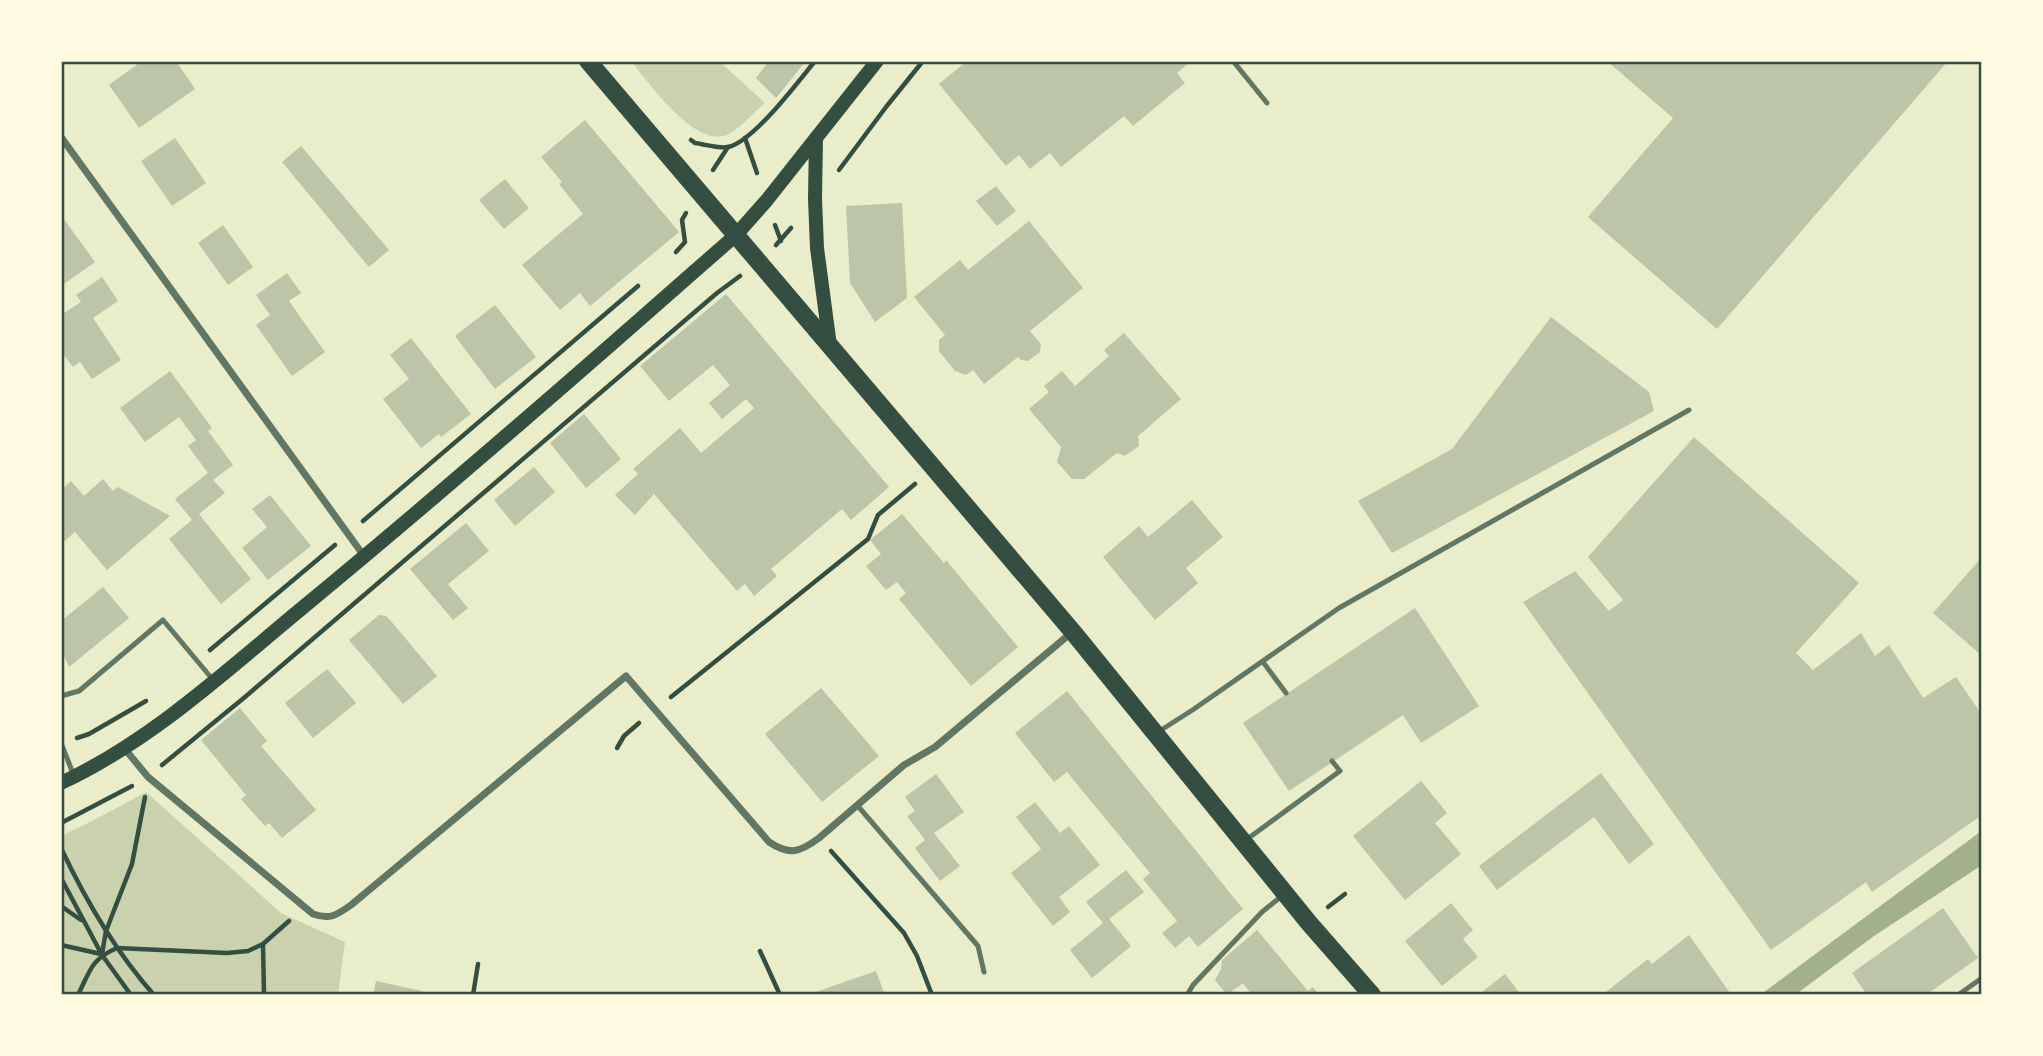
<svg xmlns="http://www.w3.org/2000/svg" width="2043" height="1056" font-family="Georgia,serif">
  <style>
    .green { fill: #cad2ad }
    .water { fill: #a3b18a }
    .building { fill: #bcc5a7 }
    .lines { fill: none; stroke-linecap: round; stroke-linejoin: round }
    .path { stroke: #344e41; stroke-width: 4.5 }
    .service { stroke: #617663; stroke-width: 5 }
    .minor { stroke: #617663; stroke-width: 7 }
    .secondary { stroke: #344e41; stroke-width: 14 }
    .primary { stroke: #344e41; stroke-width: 18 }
    .neatline { fill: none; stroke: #344e41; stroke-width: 2.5 }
  </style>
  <rect width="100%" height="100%" fill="#e9edc9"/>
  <g class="green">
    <path d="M631 61H719L765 103C753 113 740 129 727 135 695 148 649 83 631 61Z"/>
    <polygon points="146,792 281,913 345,942 338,995 61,995 61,836 94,820"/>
  </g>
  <polygon class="water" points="1980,832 1982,835 1982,865 1874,936 1795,995 1760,995"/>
  <g class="building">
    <polygon points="142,61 176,61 195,89 139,128 109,85"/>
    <polygon points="769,61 806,61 776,98 756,78"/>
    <polygon points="967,61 1188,61 1189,63 1177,73 1185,83 1133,126 1124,116 1061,167 1050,153 1030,169 1019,155 1006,166 939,84"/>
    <polygon points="1607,61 1948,61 1717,329 1588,217 1673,118"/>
    <polygon points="585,120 679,232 590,306 580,293 560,310 522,265 583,214 559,184 562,182 541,157"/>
    <polygon points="175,138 206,183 172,206 141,161"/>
    <polygon points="301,146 389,250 369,267 282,162"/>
    <polygon points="505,179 529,208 504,229 479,200"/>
    <polygon points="996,186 1016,211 997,226 976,201"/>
    <polygon points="902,203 907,298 875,322 850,283 846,206"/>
    <polygon points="61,215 95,262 61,286"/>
    <polygon points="1029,221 1083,288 1030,331 1041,344 1040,352 1028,361 1021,360 1018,357 984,384 973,370 966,375 955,371 939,351 939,340 945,335 914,297 960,260 968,270"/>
    <polygon points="223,225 253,267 228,285 198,243"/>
    <polygon points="287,273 301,293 289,301 325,352 292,376 256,325 270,315 256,295"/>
    <polygon points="102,277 118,301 93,318 121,360 92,379 80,362 73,367 61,351 61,315 81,302 76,295"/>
    <polygon points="726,294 889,487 851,520 842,509 771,569 777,576 754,596 745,584 737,591 654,494 635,515 615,495 638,474 633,469 680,428 701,453 754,408 746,399 722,419 709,403 730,385 713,365 669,401 640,366"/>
    <polygon points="495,305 536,357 495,389 455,336"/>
    <polygon points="1551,317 1649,392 1654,411 1392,553 1358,501 1452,449"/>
    <polygon points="1124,333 1181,399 1138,436 1139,446 1125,456 1117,453 1084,479 1072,479 1057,462 1061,447 1029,409 1049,392 1044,386 1062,371 1075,386 1109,356 1104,350"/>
    <polygon points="411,338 471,414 441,437 439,434 421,448 383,399 409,379 390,355"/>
    <polygon points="170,371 212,428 208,431 233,465 213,480 225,493 199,514 251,579 221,604 169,539 192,520 175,499 208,473 188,446 196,440 179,417 145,442 120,408"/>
    <polygon points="584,414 621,459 586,488 550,443"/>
    <polygon points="1694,437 1859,583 1796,653 1813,670 1861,633 1875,656 1889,645 1923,698 1956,677 1982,715 1982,815 1872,892 1866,882 1771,950 1523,602 1575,571 1609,611 1623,600 1588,557"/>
    <polygon points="534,467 555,492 515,526 494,500"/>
    <polygon points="103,479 113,491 118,487 170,516 107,570 75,532 61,544 61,490 71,481 84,496"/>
    <polygon points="270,495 311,546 268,580 242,548 267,527 252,509"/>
    <polygon points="1192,500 1223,537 1186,568 1198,583 1155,620 1103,557 1139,526 1148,537"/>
    <polygon points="902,514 944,563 946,560 1018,647 971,686 899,599 906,593 897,582 886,590 866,566 881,554 870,540"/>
    <polygon points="466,523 489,551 448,584 468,608 453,620 410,569"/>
    <polygon points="1982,557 1982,656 1933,613"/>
    <polygon points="103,587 129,618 69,667 61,649 61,621"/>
    <polygon points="1415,608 1479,706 1421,743 1403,715 1289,791 1243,723"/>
    <polygon points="379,615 386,616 390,620 437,676 403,704 349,640"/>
    <polygon points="327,669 356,703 313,738 285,703"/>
    <polygon points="821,688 879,756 822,802 765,734"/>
    <polygon points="1067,691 1243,909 1198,947 1189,936 1175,948 1162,933 1177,921 1143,879 1150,873 1067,772 1054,782 1015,733"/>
    <polygon points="240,708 267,741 261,746 316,810 282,838 269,823 265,826 241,799 246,795 201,740"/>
    <polygon points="1601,773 1654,844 1629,864 1594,817 1497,890 1479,866"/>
    <polygon points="936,774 964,812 934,833 960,866 940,881 915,848 925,840 907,816 915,811 905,797"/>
    <polygon points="1421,781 1447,813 1435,823 1461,854 1405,900 1353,836"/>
    <polygon points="1035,802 1060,833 1069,826 1100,865 1059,897 1070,912 1053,926 1011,873 1041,849 1016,817"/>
    <polygon points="1126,870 1144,892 1109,919 1131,946 1092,978 1070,950 1103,923 1086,902"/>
    <polygon points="1451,903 1473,930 1463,939 1478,957 1442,986 1405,941"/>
    <polygon points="1943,908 1978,958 1926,995 1867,995 1852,973"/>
    <polygon points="1257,930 1308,991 1313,987 1319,995 1252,995 1243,983 1227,995 1215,980 1221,969 1222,960"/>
    <polygon points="1689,935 1730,993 1728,995 1602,995 1648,959 1652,964"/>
    <polygon points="876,971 885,995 810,995 810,994"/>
    <polygon points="1505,974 1521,995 1478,995"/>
    <polygon points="376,981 436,994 436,995 373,995"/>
  </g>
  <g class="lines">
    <g class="path">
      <polyline points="745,138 757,173"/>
      <path d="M691 140 695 143C704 144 719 149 728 147 753 142 798 82 815 61"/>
      <polyline points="713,170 728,147"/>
      <polyline points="839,170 886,107 923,61"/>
      <polyline points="775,225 781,241"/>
      <polyline points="776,245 791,228"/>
      <polyline points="676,252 685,242 682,220 686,213"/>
      <polyline points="363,521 638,286"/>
      <polyline points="210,650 335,545"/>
      <polyline points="671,697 868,539 878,515 915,484"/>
      <polyline points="77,738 89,734 146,701"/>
      <polyline points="617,748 624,736 639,723"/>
      <polyline points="162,765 245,697 717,293 740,276"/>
      <polyline points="61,823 132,786"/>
      <path d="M61 848C86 901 115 951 154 995"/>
      <polyline points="831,851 904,933 917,956 932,995"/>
      <polyline points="61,878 102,955 131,995"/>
      <polyline points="61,906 81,920"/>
      <polyline points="1328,907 1345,894"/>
      <polyline points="263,944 264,995"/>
      <polyline points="61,945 101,954"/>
      <polyline points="760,951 780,995"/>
      <polyline points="102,954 106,931 132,864 145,797"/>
      <path d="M78 995C90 971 91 959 117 948L227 953 248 951 263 944 289 921"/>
      <polyline points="473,995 478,964"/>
    </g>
    <g class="service">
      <polyline points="1233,61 1267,103"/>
      <polyline points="1263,662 1286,693"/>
      <polyline points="61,696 79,691 163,620 214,681"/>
      <polyline points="1158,732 1194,709 1339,608 1689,410"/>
      <polyline points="61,743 74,776"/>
      <polyline points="857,805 978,946 984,972"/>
      <polyline points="1246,840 1340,771 1332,761"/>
      <polyline points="1187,995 1193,985 1262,912 1283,895"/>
      <polyline points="1958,995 1982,978"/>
    </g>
    <g class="minor">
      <polyline points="61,137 364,556"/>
      <path d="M124 748 148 777 313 914C330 920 337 915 351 905L626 676 769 842C790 856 800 852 819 838L904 765 935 747 1071 633"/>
    </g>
    <g class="secondary">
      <polyline points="816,138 815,199 817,248 830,346"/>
      <path d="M61 783C151 741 226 671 301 609 432 501 561 389 688 277L736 235 767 200 877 61"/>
    </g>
    <polyline class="primary" points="588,61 1073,632 1309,923 1372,995"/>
  </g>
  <rect width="2043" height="1056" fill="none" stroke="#fefae0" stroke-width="126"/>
  <rect x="63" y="63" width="1917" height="930" class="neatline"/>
</svg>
